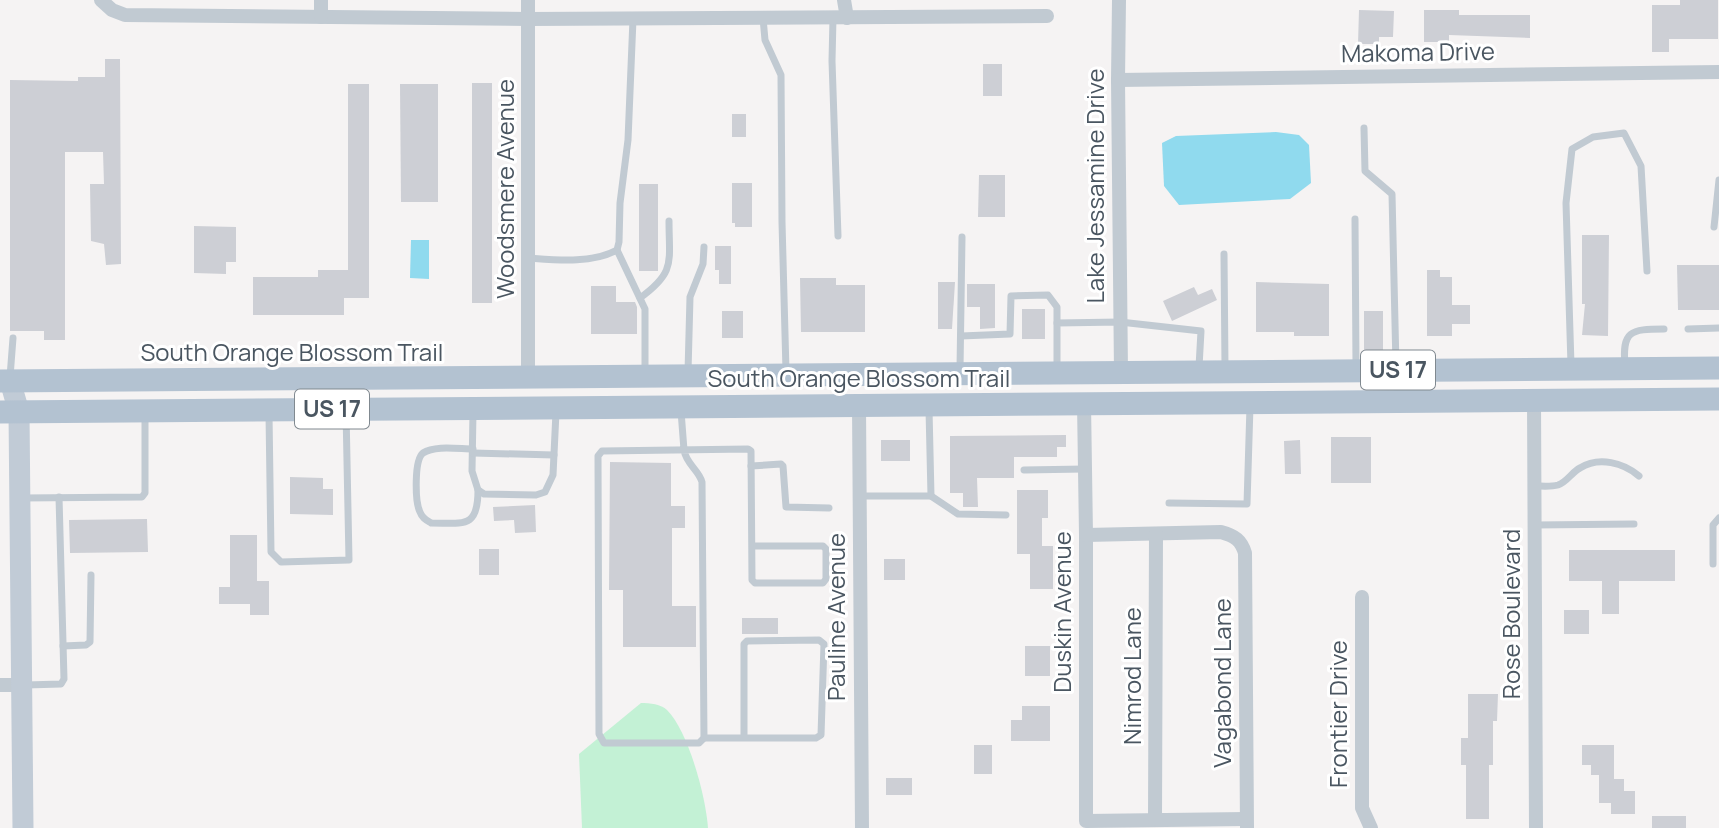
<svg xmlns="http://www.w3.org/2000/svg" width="1719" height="828" font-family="Manrope,sans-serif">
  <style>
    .green { fill: #c3f1d5 }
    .water { fill: #90daee }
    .building { fill: #cdcfd5 }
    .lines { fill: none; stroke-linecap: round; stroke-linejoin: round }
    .lane { stroke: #c1cad2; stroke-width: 7 }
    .street { stroke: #c1cad2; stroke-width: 14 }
    .secondary { stroke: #c1cbd6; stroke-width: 21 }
    .primary { stroke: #b3c2d1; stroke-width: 23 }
    .labels { text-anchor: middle; stroke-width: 6; stroke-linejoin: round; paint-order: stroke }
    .shield { fill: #fff; stroke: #808990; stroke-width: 2 }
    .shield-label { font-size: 23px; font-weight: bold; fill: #4a5661 }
    .street-label { font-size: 24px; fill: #4a5661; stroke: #fff }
  </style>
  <rect width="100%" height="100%" fill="#f5f3f3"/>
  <path class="green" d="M641 703C650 703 661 704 667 710 689 732 706 798 708 828H582L579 754Z"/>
  <g class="water">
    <polygon points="1276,132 1299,135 1309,145 1311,183 1290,199 1179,205 1164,186 1162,143 1176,136"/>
    <polygon points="411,240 429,240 429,279 410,278"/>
  </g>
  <g class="building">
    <polygon points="1680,0 1718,0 1718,39 1669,39 1669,52 1652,52 1652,5 1680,5"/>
    <polygon points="1359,10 1394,11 1393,37 1379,37 1379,44 1358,44"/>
    <polygon points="1424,10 1459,10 1459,15 1530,15 1530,38 1449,35 1449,42 1424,42"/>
    <polygon points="105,59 120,59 121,264 106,265 104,244 91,241 90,184 104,184 103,152 65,152 65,340 44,340 44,331 10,331 10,80 78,81 78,77 105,77"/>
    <rect x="983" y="64" width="19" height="32"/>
    <rect x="472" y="83" width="20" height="220"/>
    <polygon points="348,84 369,84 369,298 344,298 344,315 253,315 253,277 318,277 318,270 348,270"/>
    <polygon points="400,84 438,84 438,202 401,202"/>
    <rect x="732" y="114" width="14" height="23"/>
    <polygon points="979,175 1005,175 1005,217 978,217"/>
    <polygon points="732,183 752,183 752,227 735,227 735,223 732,223"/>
    <rect x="639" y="184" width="19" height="87"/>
    <polygon points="194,226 236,227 236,262 226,262 226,274 194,273"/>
    <polygon points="1582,235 1609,235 1608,336 1582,335 1585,304 1582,304"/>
    <polygon points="715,246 731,246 731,284 719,284 719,270 715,270"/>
    <polygon points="1677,265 1719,265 1719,310 1678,310"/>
    <polygon points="1427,270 1440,270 1440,277 1452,277 1452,305 1470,305 1470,324 1452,324 1452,336 1427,336"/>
    <polygon points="800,278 836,278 836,285 865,285 865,332 801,332"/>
    <polygon points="938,282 955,282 952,329 938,329"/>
    <polygon points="1256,282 1329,284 1329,336 1294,336 1294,332 1256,332"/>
    <polygon points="967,284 995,284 995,328 980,329 980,307 967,307"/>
    <polygon points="591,286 616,286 616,302 635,302 637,307 637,334 591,334"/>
    <polygon points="1194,287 1198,295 1212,289 1217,300 1172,321 1163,301"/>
    <rect x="1022" y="309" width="23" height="30"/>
    <rect x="722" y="311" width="21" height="27"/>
    <rect x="1364" y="311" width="19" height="41"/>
    <polygon points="1066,435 1066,447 1057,447 1057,457 1014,457 1014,478 977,478 978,507 963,507 963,493 950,493 950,436"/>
    <rect x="1331" y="437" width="40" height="46"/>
    <rect x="881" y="440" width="29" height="21"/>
    <polygon points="1300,440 1301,474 1285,474 1284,441"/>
    <polygon points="610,462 671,463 671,506 685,506 685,528 672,528 672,606 696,606 696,647 623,647 623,590 609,590"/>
    <polygon points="290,477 323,478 323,489 333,489 333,515 290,514"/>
    <polygon points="1017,490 1048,490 1048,518 1042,518 1042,546 1053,546 1053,589 1030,589 1030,554 1017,554"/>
    <polygon points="535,505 536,532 515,533 514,520 494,521 493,507"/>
    <polygon points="147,519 148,552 70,553 69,520"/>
    <polygon points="230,535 257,535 257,581 269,581 269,615 250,615 250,604 219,604 219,587 230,587"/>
    <rect x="479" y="549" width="20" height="26"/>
    <polygon points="1569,550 1675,550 1675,581 1619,581 1619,614 1602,614 1602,581 1569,581"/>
    <rect x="884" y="559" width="21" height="21"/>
    <rect x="1564" y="610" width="25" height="24"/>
    <rect x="742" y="618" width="36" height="16"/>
    <rect x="1025" y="646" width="25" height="30"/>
    <polygon points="1468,694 1498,694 1497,721 1493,721 1493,765 1489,765 1489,819 1466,819 1466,765 1461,765 1461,738 1468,738"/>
    <polygon points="1022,706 1050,706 1050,741 1011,741 1011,720 1022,720"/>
    <rect x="974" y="745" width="18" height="29"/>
    <polygon points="1582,745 1614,745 1614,779 1624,779 1624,791 1635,791 1635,814 1611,814 1611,803 1599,803 1599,775 1591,775 1591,765 1582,765"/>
    <rect x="886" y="778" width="26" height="17"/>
    <rect x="1652" y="816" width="34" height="12"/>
  </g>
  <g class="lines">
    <g class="lane">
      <polyline points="763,18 765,40 781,75 782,222 786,371"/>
      <polyline points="833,18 832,61 838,236"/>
      <polyline points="1364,128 1365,171 1392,194 1396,366"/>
      <polyline points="1355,219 1356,366"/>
      <polyline points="1714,227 1719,180"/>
      <polyline points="617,250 645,309 645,372"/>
      <polyline points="1224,254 1225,367"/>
      <path d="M528 258C556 260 591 264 617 250L619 242 620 203 628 140 633 19"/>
      <path d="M640 298C676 272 669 262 669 221"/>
      <polyline points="1688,329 1719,328"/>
      <polyline points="961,336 1010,334 1011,296 1048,295 1057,307 1057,323"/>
      <polyline points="1571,365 1566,203 1572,149 1593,137 1624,133 1641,166 1647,271"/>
      <path d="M1625 366C1622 331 1630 329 1664 329"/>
      <polyline points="1057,368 1057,323 1120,322 1201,331 1199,367"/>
      <polyline points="960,369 962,237"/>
      <polyline points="688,372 690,297 703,264 704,247"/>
      <polyline points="10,377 13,338"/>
      <polyline points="929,409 931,496"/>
      <path d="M681 411 684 450C686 464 699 470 702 482L704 738 699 743H604L599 734 598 456 602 451 748 449 751 451 752 580 755 583H823L826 579V549L823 546H752"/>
      <polyline points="473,412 472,471 478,490 484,494 536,495 545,492 553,475 556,412"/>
      <polyline points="269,414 271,552 281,562 349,560 346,411"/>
      <path d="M473 449C459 449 435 445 423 453 414 460 415 502 420 512 422 518 426 520 431 523 464 523 478 529 478 490"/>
      <polyline points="473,453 554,455"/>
      <polyline points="751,466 781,464 783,466 786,507 829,508"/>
      <polyline points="1024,470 1084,469"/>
      <path d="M1535 486C1542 486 1551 487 1558 485 1567 482 1572 472 1580 468 1599 456 1624 463 1639 476"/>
      <polyline points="859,496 931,496 958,514 1006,515"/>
      <polyline points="22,498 142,497 145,493 145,415"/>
      <polyline points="1169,503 1247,504 1250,406"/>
      <polyline points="1535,525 1634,524"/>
      <polyline points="1713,564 1713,525 1719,518"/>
      <polyline points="63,646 86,645 90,642 91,575"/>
      <polyline points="26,685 61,684 64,679 59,497"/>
      <polyline points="704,738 816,738 821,735 824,644 819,640 747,641 744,644 744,738"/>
    </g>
    <g class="street">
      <polyline points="101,0 112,10 125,15 529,19 1047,16"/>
      <polyline points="844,0 847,18"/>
      <polyline points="1119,0 1118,80 1121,372"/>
      <polyline points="321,17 321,0"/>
      <polyline points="1118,80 1719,72"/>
      <polyline points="528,378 528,0"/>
      <polyline points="1534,400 1536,828"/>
      <polyline points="1084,403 1086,535 1086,821 1246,819"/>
      <polyline points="859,405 862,828"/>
      <path d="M1086 535 1221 532C1235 536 1241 540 1245 553L1247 827"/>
      <polyline points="1362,597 1362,808 1371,828"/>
      <polyline points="0,685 21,685"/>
      <polyline points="1155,819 1156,534"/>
    </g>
    <polyline class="secondary" points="10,381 19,412 23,828"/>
    <g class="primary">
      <polyline points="0,381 1719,368"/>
      <polyline points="0,412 1719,399"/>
    </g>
  </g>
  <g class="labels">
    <g class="shield">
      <rect x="1361" y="350.5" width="74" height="39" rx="5"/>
      <rect x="295" y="389.5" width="74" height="39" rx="5"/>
    </g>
    <g class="shield-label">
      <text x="1398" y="378">US 17</text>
      <text x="332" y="417">US 17</text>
    </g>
    <g class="street-label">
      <text transform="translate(1418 53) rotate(-1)" y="8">Makoma Drive</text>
      <text transform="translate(1096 186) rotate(-90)" y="8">Lake Jessamine Drive</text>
      <text transform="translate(506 189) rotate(-90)" y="8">Woodsmere Avenue</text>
      <text x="292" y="361">South Orange Blossom Trail</text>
      <text x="859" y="387">South Orange Blossom Trail</text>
      <text transform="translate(1063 612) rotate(-90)" y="8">Duskin Avenue</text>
      <text transform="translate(1512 614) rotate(-90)" y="8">Rose Boulevard</text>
      <text transform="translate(837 617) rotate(-90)" y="8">Pauline Avenue</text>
      <text transform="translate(1133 676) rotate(-90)" y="8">Nimrod Lane</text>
      <text transform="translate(1223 683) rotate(-90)" y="8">Vagabond Lane</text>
      <text transform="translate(1339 714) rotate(-90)" y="8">Frontier Drive</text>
    </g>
  </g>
</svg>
